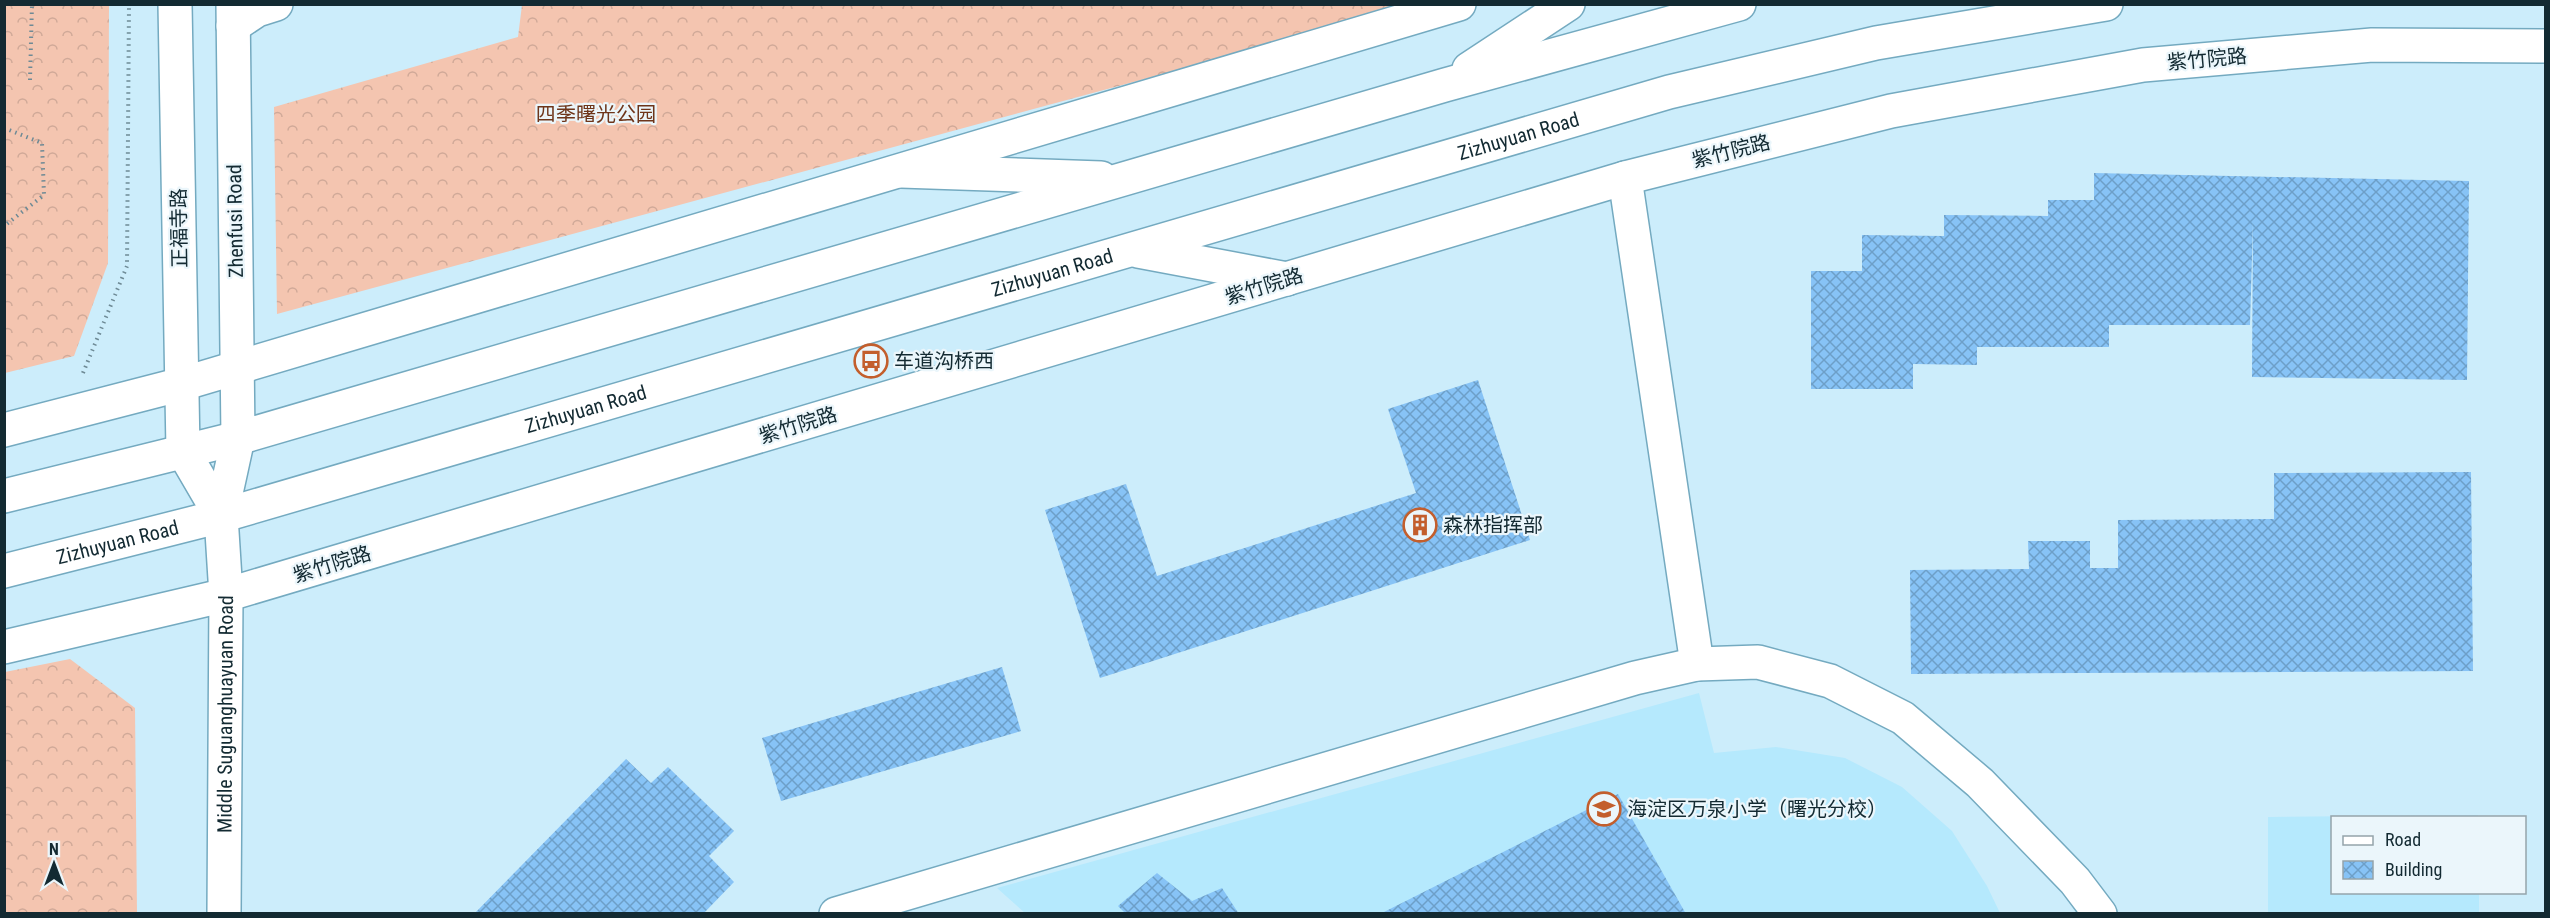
<svg xmlns="http://www.w3.org/2000/svg" width="2550" height="918" font-family="'Roboto Condensed','Noto Sans SC',sans-serif">
  <style>
    .built { fill: #b5e9fd }
    .forest { fill: url(#forest-crowns) }
    .building { fill: url(#building-cross-hatch) }
    .lines { fill: none; stroke-linecap: round; stroke-linejoin: round }
    .minor-casing { stroke: #74aac0; stroke-width: 36 }
    .major-casing { stroke: #74aac0; stroke-width: 36 }
    .highway-casing { stroke: #74aac0; stroke-width: 36 }
    .path { stroke: #6e8a95; stroke-width: 4; stroke-dasharray: 1.5 4.5; stroke-linecap: butt }
    .minor { stroke: #fff; stroke-width: 33 }
    .major { stroke: #fff; stroke-width: 33 }
    .highway { stroke: #fff; stroke-width: 33 }
    .labels { text-anchor: middle; stroke-width: 4.5; stroke-linejoin: round; paint-order: stroke }
    .street-label { font-size: 20px; fill: #132a32; stroke: #ebf6fb }
    .park-label { font-size: 20px; fill: #6e351a; stroke: #ebf6fb }
    .poi-label { font-size: 20px; fill: #132a32; stroke: #ebf6fb; text-anchor: start }
  </style>
  <defs>
    <pattern id="forest-crowns" width="20" height="18" patternUnits="userSpaceOnUse" patternTransform="scale(1.5)"><rect width="20" height="18" fill="#f4c5b0"/><path d="M2 6a3 3 0 1 1 6 0M12 15a3 3 0 1 1 6 0" fill="none" stroke="#d0a998"/></pattern>
    <pattern id="building-cross-hatch" width="8" height="8" patternUnits="userSpaceOnUse" patternTransform="scale(1.5)"><rect width="8" height="8" fill="#87c3f6"/><path d="M0 0l8 8M0 8l8-8" fill="none" stroke="#6d9fc8"/></pattern>
  </defs>
  <rect width="100%" height="100%" fill="#ccedfb"/>
  <g class="built">
    <polygon points="1699,693 1714,753 1776,747 1845,758 1902,787 1952,831 1987,886 2000,913 1026,914 997,888"/>
    <polygon points="2478,815 2478,818 2332,818 2332,892 2479,893 2479,913 2268,913 2268,817"/>
  </g>
  <g class="forest">
    <polygon points="4,5 109,5 108,263 74,356 5,373"/>
    <polygon points="522,5 1418,5 277,314 274,107 518,37"/>
    <polygon points="70,659 135,708 137,913 5,913 5,672"/>
  </g>
  <g class="building">
    <polygon points="2094,173 2469,181 2467,380 2252,377 2253,222 2250,325 2109,325 2109,347 1977,347 1977,365 1913,364 1913,389 1811,389 1811,271 1862,271 1862,235 1944,236 1944,215 2048,216 2048,200 2094,200"/>
    <polygon points="1478,380 1530,540 1100,678 1045,510 1126,484 1157,576 1416,493 1388,409"/>
    <polygon points="2471,472 2473,671 1911,674 1910,570 2029,569 2028,541 2090,541 2090,568 2118,568 2118,520 2274,519 2274,473"/>
    <polygon points="1002,667 1021,731 781,801 762,738"/>
    <polygon points="626,759 651,783 668,767 734,831 709,856 734,882 703,914 474,914"/>
    <polygon points="1618,794 1686,914 1380,914"/>
    <polygon points="1157,873 1192,901 1222,888 1239,914 1126,914 1118,906"/>
  </g>
  <g class="lines">
    <g class="minor-casing">
      <g id="minor">
        <polyline points="175,4 183,451 221,516"/>
        <polyline points="233,26 257,10 276,4"/>
        <polyline points="1625,178 1697,664"/>
        <polyline points="4,430 182,384 1459,4"/>
        <polyline points="4,647 226,595 1625,178 1891,111 2143,65 2372,45 2546,46"/>
        <path id="s1" d="M224 914 226 595 221 516 238 438 233 4"/>
        <polyline points="836,914 1635,678 1697,664 1758,662 1830,681 1903,718 1980,783 2075,881 2100,914"/>
      </g>
    </g>
    <g class="major-casing">
      <g id="major">
        <polyline points="4,496 238,438"/>
        <path id="s2" d="M4 571 221 516"/>
      </g>
    </g>
    <g class="highway-casing">
      <g id="highway">
        <polyline points="1469,69 1568,4"/>
        <polyline points="901,171 1101,178"/>
        <polyline points="1138,251 1287,279"/>
        <polyline points="238,438 1445,85 1739,4"/>
        <path id="s3" d="M221 516 1669 92 1876 43 2106 4"/>
      </g>
    </g>
    <g class="path">
      <polyline points="30,80 32,4"/>
      <polyline points="4,128 42,143 44,195 4,226"/>
      <polyline points="83,373 127,266 129,4"/>
    </g>
    <use href="#minor" class="minor"/>
    <use href="#major" class="major"/>
    <use href="#highway" class="highway"/>
  </g>
  <defs>
    <g id="bus-ring" transform="scale(1.725)"><circle r="9.5" fill="#ebf6fb" stroke="#c35e2c" stroke-width="1.5"/><path d="M-5-6H5V4H4V6H2V4H-2V6H-4V4H-5ZM-3.5-4V0h7V-4ZM-3.5 1.2v1.5H-2V1.2ZM2 1.2v1.5H3.5V1.2Z" fill="#c35e2c"/></g>
    <g id="building-ring" transform="scale(1.725)"><circle r="9.5" fill="#ebf6fb" stroke="#c35e2c" stroke-width="1.5"/><path d="M-4-6H4V6H1V3H-1V6H-4ZM-2.5-4.3h1.7v1.8h-1.7ZM.8-4.3h1.7v1.8H.8ZM-2.5-1h1.7V.8h-1.7ZM.8-1h1.7V.8H.8Z" fill="#c35e2c"/></g>
    <g id="school-ring" transform="scale(1.725)"><circle r="9.5" fill="#ebf6fb" stroke="#c35e2c" stroke-width="1.5"/><path d="M0-5L7-2L0 1L-7-2ZM-4 1L0 2.5L4 1V4Q0 6-4 4Z" fill="#c35e2c"/></g>
  </defs>
  <g fill-rule="evenodd">
    <use href="#bus-ring" x="871" y="361"/>
    <use href="#building-ring" x="1420" y="525"/>
    <use href="#school-ring" x="1604" y="809"/>
  </g>
  <g class="labels">
    <g class="street-label">
      <text transform="translate(2207 59) rotate(-5)" y="7">紫竹院路</text>
      <text dy="7" stroke="none"><textPath href="#s3" startOffset="1352">Zizhuyuan Road</textPath></text>
      <text transform="translate(1731 151) rotate(-14)" y="7">紫竹院路</text>
      <text transform="translate(235 221) rotate(-91)" y="7">Zhenfusi Road</text>
      <text transform="translate(179 228) rotate(-91)" y="7">正福寺路</text>
      <text dy="7" stroke="none"><textPath href="#s3" startOffset="866">Zizhuyuan Road</textPath></text>
      <text transform="translate(1264 286) rotate(-17)" y="7">紫竹院路</text>
      <text dy="7" stroke="none"><textPath href="#s3" startOffset="380">Zizhuyuan Road</textPath></text>
      <text transform="translate(798 425) rotate(-17)" y="7">紫竹院路</text>
      <text dy="7" stroke="none"><textPath href="#s2" startOffset="117">Zizhuyuan Road</textPath></text>
      <text transform="translate(332 564) rotate(-17)" y="7">紫竹院路</text>
      <text dy="7" stroke="none"><textPath href="#s1" startOffset="200">Middle Suguanghuayuan Road</textPath></text>
    </g>
    <g class="park-label">
      <text x="596" y="121">四季曙光公园</text>
    </g>
    <g class="poi-label">
      <text x="894" y="368">车道沟桥西</text>
      <text x="1443" y="532">森林指挥部</text>
      <text x="1627" y="816">海淀区万泉小学（曙光分校）</text>
    </g>
  </g>
  <rect width="2550" height="918" fill="none" stroke="#132a32" stroke-width="12"/>
  <rect x="2331" y="816" width="195" height="78" fill="#ebf6fb" stroke="#95a4ab" stroke-width="1.5"/>
  <rect x="2343" y="836" width="30" height="9" fill="#ffffff" stroke="#95a4ab" stroke-width="1.5"/>
  <text x="2385" y="846" font-size="18" fill="#132a32">Road</text>
  <rect x="2343" y="861" width="30" height="18" fill="url(#building-cross-hatch)" stroke="#95a4ab" stroke-width="1.5"/>
  <text x="2385" y="876" font-size="18" fill="#132a32">Building</text>
  <g transform="translate(54 864)" stroke="#ebf6fb" stroke-width="4.5" paint-order="stroke">
  <path d="M0-4.5L10 22L0 15L-10 22Z" fill="#132a32"/>
  <text y="-9" font-size="16" font-weight="bold" text-anchor="middle" fill="#132a32">N</text>
  </g>
</svg>
